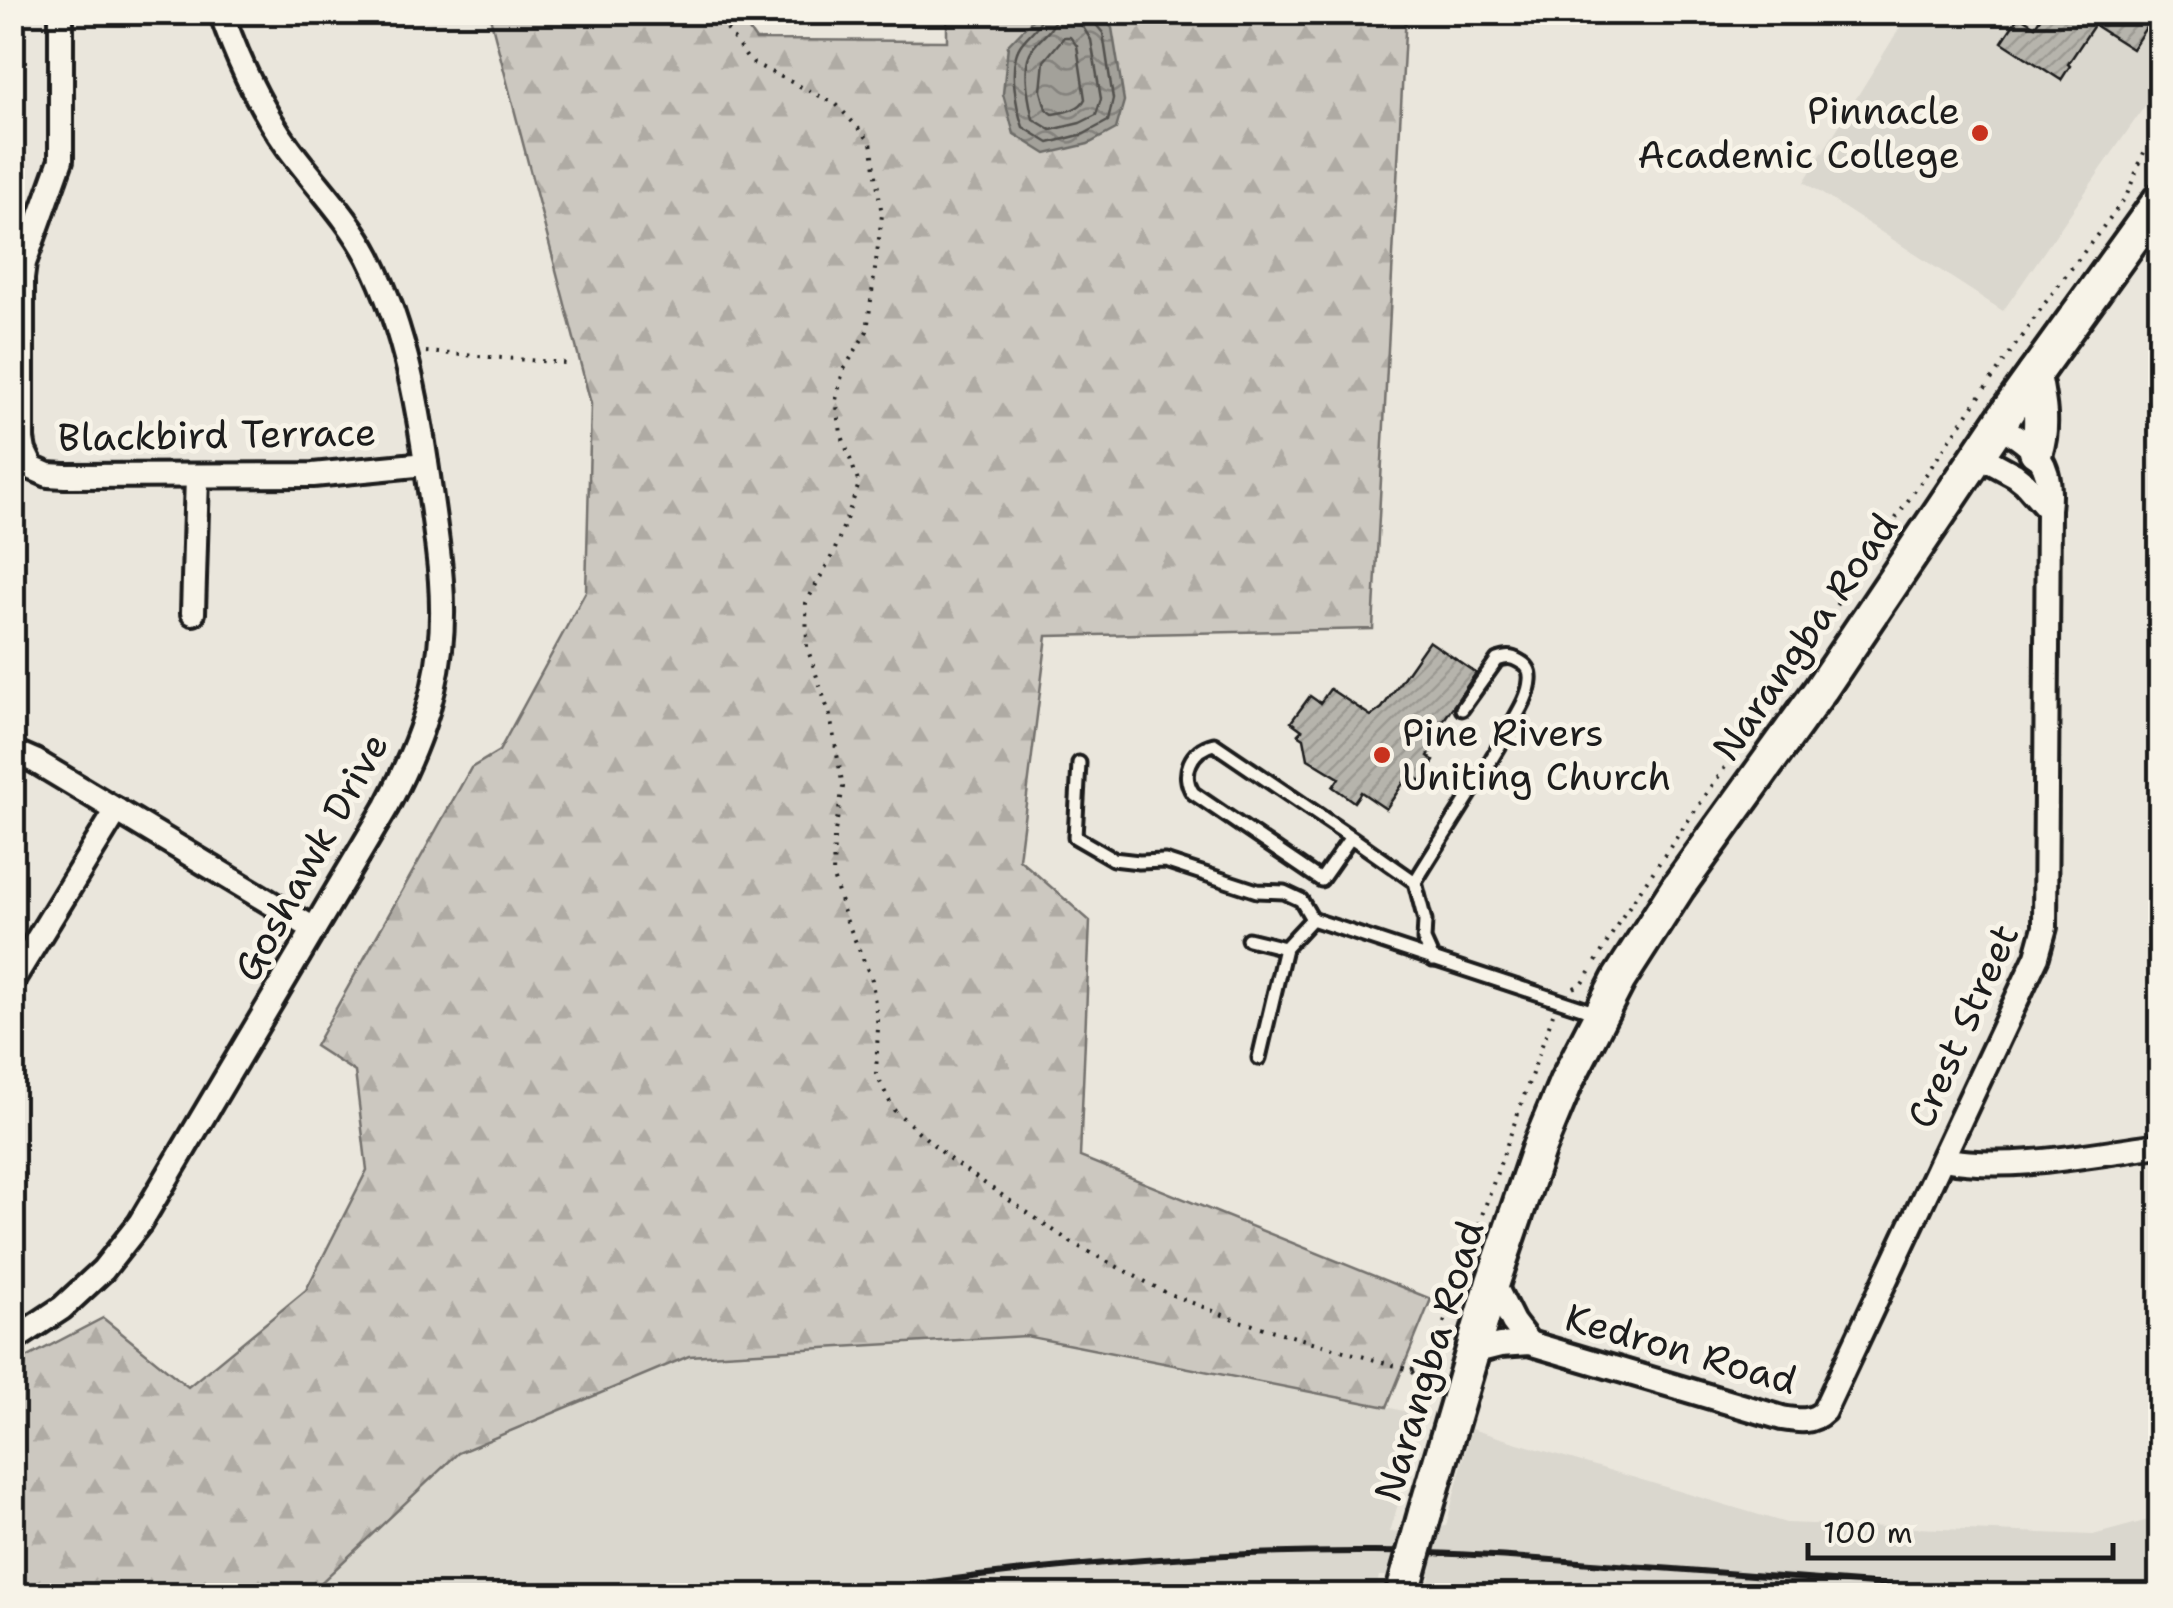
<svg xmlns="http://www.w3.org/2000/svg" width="2173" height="1608" font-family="'Shantell Sans',sans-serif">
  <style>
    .built { fill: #dad7ce }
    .forest { fill: url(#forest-firs); stroke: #74726e; stroke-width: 2.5 }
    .water { fill: url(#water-waves); stroke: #6d6c68; stroke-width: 2.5 }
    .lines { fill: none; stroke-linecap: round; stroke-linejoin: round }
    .shore { stroke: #52514e; stroke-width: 2.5 }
    .building { fill: url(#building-hatch); stroke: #1c1c1c; stroke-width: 2.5 }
    .lane-casing { stroke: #1c1c1c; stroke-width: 19 }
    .street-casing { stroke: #1c1c1c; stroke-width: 30 }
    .secondary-casing { stroke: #1c1c1c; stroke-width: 40 }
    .path { stroke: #1c1c1c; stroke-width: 4; stroke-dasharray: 2.5 8; stroke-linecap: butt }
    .lane { stroke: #f7f3e8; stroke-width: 11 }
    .street { stroke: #f7f3e8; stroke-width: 22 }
    .secondary { stroke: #f7f3e8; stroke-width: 32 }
    .rail { stroke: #1c1c1c; stroke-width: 6 }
    .secondary-bridge-casing { stroke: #1c1c1c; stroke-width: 40; stroke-linecap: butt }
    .secondary-bridge { stroke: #f7f3e8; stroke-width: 32 }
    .poi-dot { fill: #c8321e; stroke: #f7f3e8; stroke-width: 4 }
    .labels { text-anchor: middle; stroke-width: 10; stroke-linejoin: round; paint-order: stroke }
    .poi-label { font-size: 38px; fill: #1c1c1c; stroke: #f7f3e8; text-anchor: end }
    .street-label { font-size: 38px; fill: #1c1c1c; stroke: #f7f3e8 }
  </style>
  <defs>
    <pattern id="forest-firs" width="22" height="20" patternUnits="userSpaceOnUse" patternTransform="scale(2.5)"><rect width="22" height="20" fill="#ccc8c0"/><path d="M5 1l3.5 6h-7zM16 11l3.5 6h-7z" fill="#afaba4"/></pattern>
    <pattern id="water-waves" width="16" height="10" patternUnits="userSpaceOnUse" patternTransform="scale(2.5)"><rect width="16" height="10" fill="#a3a19a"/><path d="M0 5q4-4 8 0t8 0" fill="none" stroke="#84827d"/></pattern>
    <pattern id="building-hatch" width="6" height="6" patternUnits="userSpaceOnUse" patternTransform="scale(2.5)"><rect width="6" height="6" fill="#b6b4ac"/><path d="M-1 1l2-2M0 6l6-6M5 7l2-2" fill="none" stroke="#9c9a93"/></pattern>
  </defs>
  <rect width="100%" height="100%" fill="#eae6dc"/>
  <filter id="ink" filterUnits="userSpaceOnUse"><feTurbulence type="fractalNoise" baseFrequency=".01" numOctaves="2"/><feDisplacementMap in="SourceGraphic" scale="20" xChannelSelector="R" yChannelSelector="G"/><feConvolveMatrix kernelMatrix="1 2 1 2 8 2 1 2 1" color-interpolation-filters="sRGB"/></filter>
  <g filter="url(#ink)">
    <g class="built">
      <polygon points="1909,13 2160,13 2160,84 2003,311 1804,182"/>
      <polygon points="1026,1336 1387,1407 1423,1416 1390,1532 1446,1526 1471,1429 1786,1523 2093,1535 2160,1517 2160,1596 1423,1596 1430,1576 1379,1576 1375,1596 295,1596 458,1453 689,1356"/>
    </g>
    <polygon class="forest" points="489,13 737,13 756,40 947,41 947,13 1406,13 1373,629 1047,636 1019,859 1090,921 1080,1157 1431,1299 1387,1407 1026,1336 689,1356 458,1453 308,1595 13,1596 13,1365 103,1318 188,1387 306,1290 367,1170 355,1072 315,1046 471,768 499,751 586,591 591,404"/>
    <polygon class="water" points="1039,13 1098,13 1112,28 1124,101 1116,129 1088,144 1046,154 1014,134 1003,94 1008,45"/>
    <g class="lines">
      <g class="shore">
        <path d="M1043 12C1041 28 1028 33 1020 46 1008 65 1016 107 1023 127L1049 143 1084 134 1108 121 1113 99 1103 33 1093 21 1092 12"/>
        <path d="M1056 12C1054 35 1038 36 1030 53 1022 70 1029 102 1033 119L1051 130 1080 123 1096 115 1101 99 1091 40 1081 24 1079 12"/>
        <path d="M1064 37H1070L1077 46 1085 99C1080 110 1064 112 1053 114L1046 109 1041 91 1044 61Z"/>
      </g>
    </g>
    <g class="building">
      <polygon points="2044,12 2156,12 2132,49 2094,25 2068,64 2070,66 2061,80 2002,42 2019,16 2035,26"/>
      <polygon points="1429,641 1476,673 1439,727 1445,731 1428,756 1434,761 1421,781 1410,773 1386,809 1361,792 1354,802 1333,787 1339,778 1308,759 1304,738 1298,734 1302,730 1291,722 1310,696 1320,703 1330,689 1371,716 1382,708"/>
    </g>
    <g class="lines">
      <g class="lane-casing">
        <g id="lane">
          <polyline points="12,479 32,468"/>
          <polyline points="1079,763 1075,837 1113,859 1139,862 1165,861 1257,891 1284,892 1301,900 1312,919 1597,1013"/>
          <path d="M1351 837 1214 744C1191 749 1180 774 1193 793L1321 880 1351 837 1415 882 1425 921 1424 940 1433 960"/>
          <path d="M1415 882C1446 831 1480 781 1509 729 1517 714 1529 697 1530 680 1531 670 1527 665 1519 661 1511 656 1506 657 1497 660L1462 709"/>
          <polyline points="1248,939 1285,948 1312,919"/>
          <polyline points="1259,1058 1285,948"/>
        </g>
      </g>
      <g class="street-casing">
        <g id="street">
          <polyline points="61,12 61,160 24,263 22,278 22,439 24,451 32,468 48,475 65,476 313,475 426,464"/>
          <polyline points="1978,455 2015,475 2025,483 2048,509"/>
          <polyline points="193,613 197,476"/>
          <polyline points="12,751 35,761 314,929"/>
          <polyline points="12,981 117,810"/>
          <path d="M1943 1159C2012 1172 2091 1154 2160 1145"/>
          <polyline points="1493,1282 1513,1322 1529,1343"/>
          <path d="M12 1341 62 1308 103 1270 140 1223 387 806C413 756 434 706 440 649 446 598 438 549 431 498 420 416 407 332 369 257 348 217 315 184 288 147 258 105 238 61 221 12"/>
          <path d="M1472 1352 1500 1345 1529 1343 1782 1418C1799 1421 1812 1423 1824 1411L2037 956 2045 927 2048 509C2054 463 2036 447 1998 425"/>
        </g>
      </g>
      <g class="secondary-casing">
        <g id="secondary">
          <path d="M2034 375C2039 401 2044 425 2036 451"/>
          <polyline points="1425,1513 1493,1282 1539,1147 1566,1082 1619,979 1678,887 1821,689 2010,408 2160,200"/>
        </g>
      </g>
      <g class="path">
        <polyline points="715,12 749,61 836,104 871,142 882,215 867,331 843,371 836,400 841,433 859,484 834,552 806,603 807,647 830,716 843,787 834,837 833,877 846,919 872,980 878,1027 876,1074 894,1110 952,1161 1072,1243 1165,1292 1236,1320 1410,1370 1432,1395"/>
        <polyline points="426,352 566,363"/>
        <polyline points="1596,962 1620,920 1984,390 2045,303 2126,197 2145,150 2160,133"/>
        <polyline points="1574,988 1583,983 1591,971"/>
        <polyline points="1411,1370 1430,1364"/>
        <polyline points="1432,1394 1429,1378 1432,1357 1553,1014"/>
      </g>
      <use href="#lane" class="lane"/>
      <use href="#street" class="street"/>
      <use href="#secondary" class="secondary"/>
      <path class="rail" d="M836 1596C1014 1568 1192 1551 1372 1552 1463 1552 1554 1560 1645 1567 1774 1576 1903 1586 2031 1596"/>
      <g class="secondary-bridge-casing">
        <polyline id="secondary-bridge" points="1402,1596 1425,1513"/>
      </g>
      <use href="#secondary-bridge" class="secondary-bridge"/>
    </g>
  </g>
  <g class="poi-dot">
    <circle cx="1980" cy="133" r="10"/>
    <circle cx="1382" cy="755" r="10"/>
  </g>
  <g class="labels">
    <g class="poi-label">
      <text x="1960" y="124">Pinnacle<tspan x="1960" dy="44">Academic College</tspan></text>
      <text x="1402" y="746" text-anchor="start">Pine Rivers<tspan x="1402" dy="44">Uniting Church</tspan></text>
    </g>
    <g class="street-label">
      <text transform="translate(217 435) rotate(-1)" y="13">Blackbird Terrace</text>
      <text transform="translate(1805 637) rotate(-55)" y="13">Narangba Road</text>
      <text transform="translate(311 857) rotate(-61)" y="13">Goshawk Drive</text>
      <text transform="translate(1963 1026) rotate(-66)" y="13">Crest Street</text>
      <text transform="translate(1681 1349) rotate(16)" y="13">Kedron Road</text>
      <text transform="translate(1429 1361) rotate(-73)" y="13">Narangba Road</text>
    </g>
  </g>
  <rect width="2173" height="1608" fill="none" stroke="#f7f3e8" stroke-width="50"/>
  <rect x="25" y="25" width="2123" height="1558" fill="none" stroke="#1c1c1c" stroke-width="4" filter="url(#ink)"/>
  <path d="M1808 1543v15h305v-15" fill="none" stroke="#1c1c1c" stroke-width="5"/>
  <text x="1823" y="1543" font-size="30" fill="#1c1c1c" stroke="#f7f3e8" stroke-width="8" paint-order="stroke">100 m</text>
</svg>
